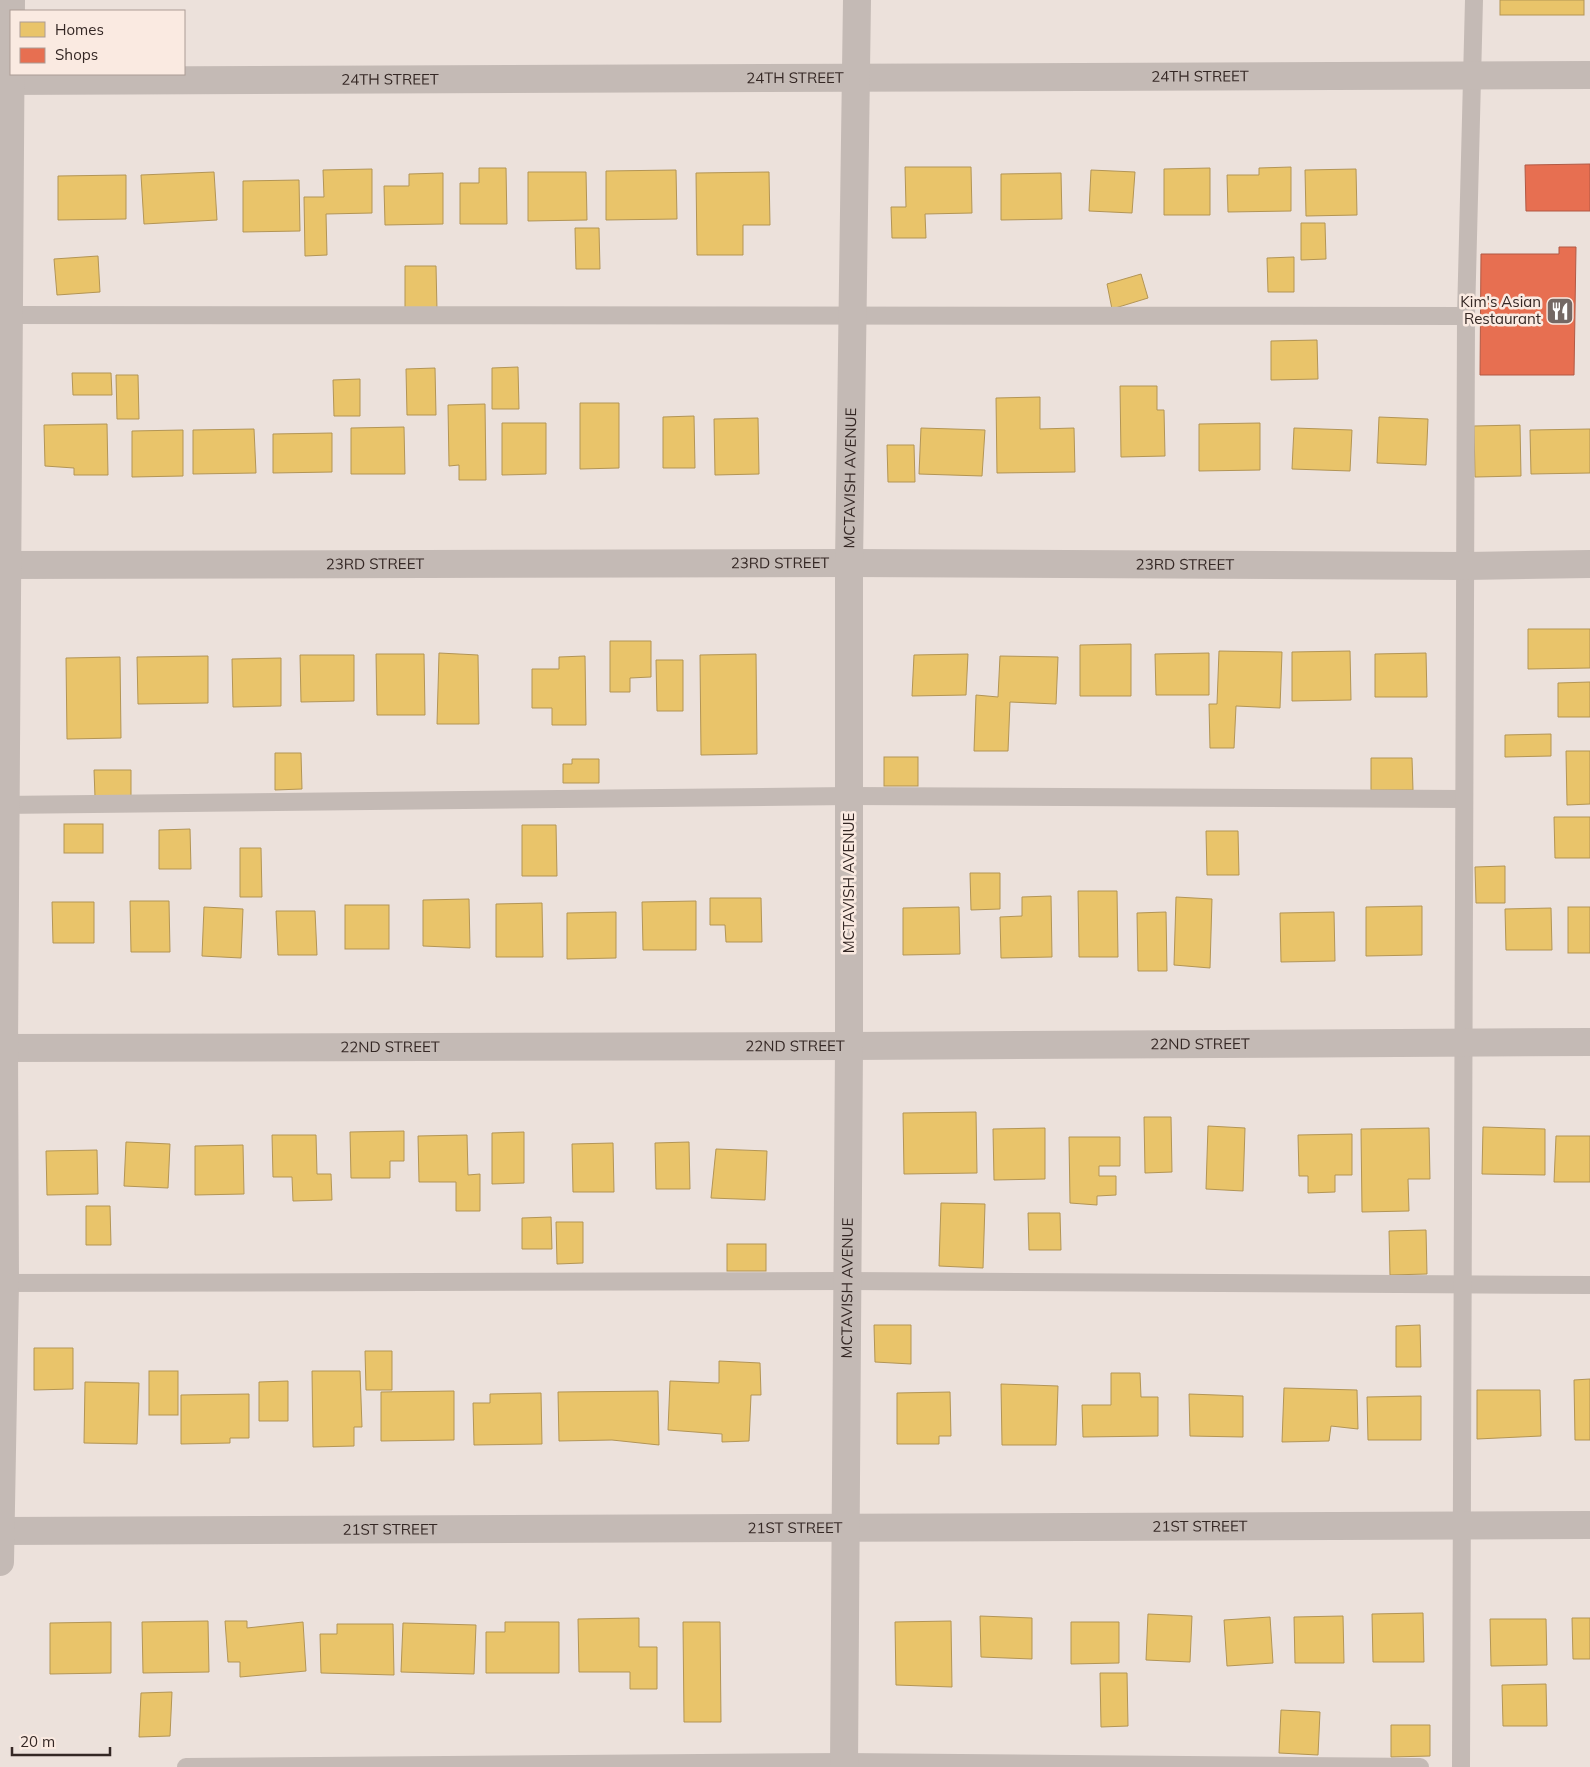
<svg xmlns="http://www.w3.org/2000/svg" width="1590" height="1767" font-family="Mulish,sans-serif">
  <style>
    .homes { fill: #e9c46a; stroke: #b39555 }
    .shops { fill: #e76f51; stroke: #b15944 }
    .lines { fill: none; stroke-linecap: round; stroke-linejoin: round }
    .lane { stroke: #c4bab5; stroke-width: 18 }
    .street { stroke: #c4bab5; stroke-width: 28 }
    .labels { text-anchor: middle; stroke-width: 5; stroke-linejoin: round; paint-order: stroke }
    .street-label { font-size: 15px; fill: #342724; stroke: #faeae1 }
    .poi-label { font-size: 15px; fill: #342724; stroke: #faeae1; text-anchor: end }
  </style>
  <rect width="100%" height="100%" fill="#ece1db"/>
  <g class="homes">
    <rect x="1500" y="0" width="84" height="15"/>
    <polygon points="905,167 971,167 972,213 925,214 926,238 892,238 891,207 906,207"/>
    <polygon points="1291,167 1291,211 1228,212 1227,175 1259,175 1259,168"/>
    <polygon points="479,168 506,168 507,224 460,224 460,183 479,183"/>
    <polygon points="1210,168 1210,215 1164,215 1164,169"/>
    <polygon points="372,169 372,213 326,214 327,255 305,256 304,197 324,197 323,170"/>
    <polygon points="1356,169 1357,215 1306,216 1305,170"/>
    <polygon points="676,170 677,219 606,220 606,171"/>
    <polygon points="1091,170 1135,172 1132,213 1089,211"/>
    <polygon points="214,172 217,220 144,224 141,175"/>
    <polygon points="528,172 586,172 587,220 528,221"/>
    <polygon points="769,172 770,225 743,225 743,255 697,255 696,173"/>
    <polygon points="443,173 443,224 385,225 384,186 409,186 409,174"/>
    <polygon points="1061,173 1062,219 1001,220 1001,174"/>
    <polygon points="126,175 126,219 58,220 58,176"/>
    <polygon points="299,180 300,231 243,232 243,181"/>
    <polygon points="1301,223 1325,223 1326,259 1301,260"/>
    <polygon points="575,228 599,228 600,269 576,269"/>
    <polygon points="98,256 100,292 57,295 54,259"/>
    <polygon points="1294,257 1294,292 1268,292 1267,258"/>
    <polygon points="405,266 436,266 437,310 405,310"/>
    <polygon points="1141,274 1148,298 1112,309 1107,284"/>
    <polygon points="1317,340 1318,379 1271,380 1271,341"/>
    <polygon points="518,367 519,409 492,409 492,368"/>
    <polygon points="435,368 436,415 407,415 406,369"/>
    <polygon points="72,373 111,373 112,395 73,395"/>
    <polygon points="116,375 138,375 139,419 117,419"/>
    <polygon points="360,379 360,416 334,416 333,380"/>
    <polygon points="1120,386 1157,386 1157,410 1164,410 1165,456 1121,457"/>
    <polygon points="1040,397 1040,429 1074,428 1075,472 997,473 996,398"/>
    <polygon points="580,403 619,403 619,468 580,469"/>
    <polygon points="485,404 486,480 459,480 459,465 449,466 448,405"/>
    <polygon points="694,416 695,468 663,468 663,417"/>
    <polygon points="1379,417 1428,419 1426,465 1377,463"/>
    <polygon points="758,418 759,474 715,475 714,419"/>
    <polygon points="502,423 546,423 546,474 502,475"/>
    <polygon points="1260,423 1260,470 1199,471 1199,424"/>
    <polygon points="107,424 108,475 74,475 74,468 45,466 44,425"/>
    <polygon points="1520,425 1521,476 1475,477 1474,426"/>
    <polygon points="404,427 405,474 351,474 351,428"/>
    <polygon points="921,428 985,430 982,476 919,474"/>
    <polygon points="1294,428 1352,430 1350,471 1292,469"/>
    <polygon points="254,429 256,473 193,474 193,430"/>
    <polygon points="1590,429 1590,473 1531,474 1530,430"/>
    <polygon points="183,430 183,476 132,477 132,431"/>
    <polygon points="332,433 332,472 273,473 273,434"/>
    <polygon points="887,445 914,445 915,482 888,482"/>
    <polygon points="1528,629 1590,629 1590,668 1528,669"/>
    <polygon points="610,641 651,641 651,677 630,678 630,692 610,692"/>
    <polygon points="1131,644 1131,696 1080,696 1080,645"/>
    <polygon points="1219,651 1282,652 1280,708 1236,706 1234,748 1210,748 1209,704 1217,704"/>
    <polygon points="1350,651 1351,700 1292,701 1292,652"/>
    <polygon points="439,653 478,655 479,724 437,724"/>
    <polygon points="1209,653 1209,695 1156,695 1155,654"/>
    <polygon points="1426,653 1427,697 1375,697 1375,654"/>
    <polygon points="376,654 424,654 425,715 377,715"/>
    <polygon points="756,654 757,754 701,755 700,655"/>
    <polygon points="968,654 966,695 912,696 914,655"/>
    <polygon points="300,655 354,655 354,701 301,702"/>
    <polygon points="208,656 208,703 138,704 137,657"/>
    <polygon points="585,656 586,725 552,725 552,708 532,708 532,669 559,669 559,657"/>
    <polygon points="1000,656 1058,657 1056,704 1010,702 1008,751 974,751 976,695 998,697"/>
    <polygon points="120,657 121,738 67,739 66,658"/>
    <polygon points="281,658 281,706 233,707 232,659"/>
    <polygon points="656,660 683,660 683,711 657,711"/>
    <polygon points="1590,682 1590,717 1558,717 1558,683"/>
    <polygon points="1551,734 1551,756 1505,757 1505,735"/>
    <polygon points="1566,751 1590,751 1590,804 1567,805"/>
    <polygon points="275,753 301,753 302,789 275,790"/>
    <rect x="884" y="757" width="34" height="29"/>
    <polygon points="1371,758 1412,758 1413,790 1371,790"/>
    <polygon points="572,759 599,759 599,783 563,783 563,764 572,764"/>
    <polygon points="94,770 131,770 131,796 95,797"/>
    <polygon points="1554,817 1590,817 1590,858 1555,858"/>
    <rect x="64" y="824" width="39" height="29"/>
    <polygon points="522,825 556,825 557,876 522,876"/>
    <polygon points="190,829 191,869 159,869 159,830"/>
    <polygon points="1206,831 1238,831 1239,875 1207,875"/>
    <polygon points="240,848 261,848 262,897 240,897"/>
    <polygon points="1505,866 1505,903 1476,903 1475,867"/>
    <polygon points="970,873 1000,873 1000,909 971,910"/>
    <polygon points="1078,891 1117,891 1118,957 1079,957"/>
    <polygon points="1051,896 1052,957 1001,958 1000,917 1022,916 1022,897"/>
    <polygon points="1176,897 1212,899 1210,968 1174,965"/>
    <polygon points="710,898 761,898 762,942 726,942 725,925 710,925"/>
    <polygon points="469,899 470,948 423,946 423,900"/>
    <polygon points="130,901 169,901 170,952 131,952"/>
    <polygon points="696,901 696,950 643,950 642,902"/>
    <polygon points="52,902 94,902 94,943 53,943"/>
    <polygon points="542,903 543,957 496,957 496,904"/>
    <rect x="345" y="905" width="44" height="44"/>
    <polygon points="1422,906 1422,955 1366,956 1366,907"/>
    <polygon points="204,907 243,909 241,958 202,956"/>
    <polygon points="959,907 960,954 903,955 903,908"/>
    <rect x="1568" y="907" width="22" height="46"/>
    <polygon points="1551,908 1552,950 1506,950 1505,909"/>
    <polygon points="276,911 315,911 317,955 278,955"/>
    <polygon points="616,912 616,958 567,959 567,913"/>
    <polygon points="1166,912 1167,971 1138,971 1137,913"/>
    <polygon points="1334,912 1335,961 1281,962 1280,913"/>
    <polygon points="976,1112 977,1173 904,1174 903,1113"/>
    <polygon points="1144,1117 1171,1117 1172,1172 1145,1173"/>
    <polygon points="1208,1126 1245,1128 1243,1191 1206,1189"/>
    <polygon points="1483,1127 1545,1129 1545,1175 1482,1174"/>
    <polygon points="1045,1128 1045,1179 994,1180 993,1129"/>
    <polygon points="1429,1128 1430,1179 1408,1179 1409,1211 1362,1212 1361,1129"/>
    <polygon points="404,1131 404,1161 390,1161 390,1178 351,1178 350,1132"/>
    <polygon points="524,1132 524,1183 492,1184 492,1133"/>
    <polygon points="1352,1134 1352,1175 1335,1175 1335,1192 1308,1193 1308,1176 1299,1176 1298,1135"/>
    <polygon points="272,1135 316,1135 317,1174 331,1174 332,1200 293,1201 292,1177 273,1177"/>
    <polygon points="467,1135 468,1175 480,1174 480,1211 456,1211 456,1182 419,1182 418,1136"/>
    <polygon points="1556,1136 1590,1136 1590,1182 1554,1182"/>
    <polygon points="1069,1137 1120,1137 1120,1166 1099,1166 1099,1176 1116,1176 1116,1195 1097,1196 1097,1205 1070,1203"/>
    <polygon points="126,1142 170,1144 168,1188 124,1186"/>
    <polygon points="689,1142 690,1189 656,1189 655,1143"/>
    <polygon points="613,1143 614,1192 573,1192 572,1144"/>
    <polygon points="243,1145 244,1194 195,1195 195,1146"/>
    <polygon points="716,1149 767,1151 765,1200 711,1198"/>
    <polygon points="97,1150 98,1194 47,1195 46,1151"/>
    <polygon points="941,1203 985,1204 983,1268 939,1266"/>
    <polygon points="86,1206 110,1206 111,1245 86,1245"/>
    <polygon points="1028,1213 1060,1213 1061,1250 1029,1250"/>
    <polygon points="551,1217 552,1249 522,1249 522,1218"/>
    <polygon points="556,1222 583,1222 583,1263 557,1264"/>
    <polygon points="1426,1230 1427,1274 1390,1275 1389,1231"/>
    <rect x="727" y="1244" width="39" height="27"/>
    <polygon points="874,1325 911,1325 911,1364 875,1362"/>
    <polygon points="1420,1325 1421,1367 1396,1367 1396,1326"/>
    <polygon points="34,1348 73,1348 73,1389 34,1390"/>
    <polygon points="365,1351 392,1351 392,1390 366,1390"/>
    <polygon points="719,1361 760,1363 761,1395 751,1395 749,1441 722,1442 722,1434 668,1430 670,1381 719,1383"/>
    <rect x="149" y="1371" width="29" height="44"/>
    <polygon points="312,1371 360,1371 362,1427 354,1427 354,1446 313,1447"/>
    <polygon points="1111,1373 1140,1373 1141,1397 1158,1397 1158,1436 1083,1437 1082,1405 1111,1405"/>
    <polygon points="1590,1379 1590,1440 1575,1440 1574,1380"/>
    <polygon points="288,1381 288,1421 259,1421 259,1382"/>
    <polygon points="85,1382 139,1383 137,1444 84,1443"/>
    <polygon points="1001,1384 1058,1386 1056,1445 1002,1445"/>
    <polygon points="1284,1388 1357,1390 1358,1429 1331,1426 1329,1441 1282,1442"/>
    <polygon points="1477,1390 1540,1390 1541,1436 1477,1439"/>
    <polygon points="454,1391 454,1440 381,1441 381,1392"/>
    <polygon points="658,1391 659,1445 612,1440 559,1441 558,1392"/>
    <polygon points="950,1392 951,1436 939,1436 939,1444 897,1444 897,1393"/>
    <polygon points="541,1393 542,1444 474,1445 473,1403 490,1403 490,1394"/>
    <polygon points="249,1394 249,1438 230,1438 230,1443 181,1444 181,1395"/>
    <polygon points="1189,1394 1243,1396 1243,1437 1190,1436"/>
    <polygon points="1421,1396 1421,1440 1368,1440 1367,1397"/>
    <polygon points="1423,1613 1424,1662 1373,1662 1372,1614"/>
    <polygon points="1148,1614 1192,1616 1190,1662 1146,1660"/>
    <polygon points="980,1616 1032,1618 1032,1659 981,1657"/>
    <polygon points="1343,1616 1344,1663 1295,1663 1294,1617"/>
    <polygon points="1270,1617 1273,1663 1227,1666 1224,1620"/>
    <polygon points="639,1618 639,1647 657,1647 657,1689 630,1689 630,1672 579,1672 578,1619"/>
    <polygon points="1572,1618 1590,1618 1590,1659 1573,1659"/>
    <polygon points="1490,1619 1546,1619 1547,1665 1491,1666"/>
    <polygon points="208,1621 209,1672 143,1673 142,1622"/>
    <polygon points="225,1621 247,1621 247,1628 303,1622 306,1671 240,1677 240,1662 228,1662"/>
    <polygon points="951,1621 952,1687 896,1685 895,1622"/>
    <polygon points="111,1622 111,1673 50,1674 50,1623"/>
    <polygon points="505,1622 559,1622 559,1673 486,1673 486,1632 505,1632"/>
    <polygon points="683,1622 720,1622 721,1722 684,1722"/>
    <polygon points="1071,1622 1119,1622 1119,1663 1071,1664"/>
    <polygon points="403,1623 476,1625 474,1674 401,1672"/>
    <polygon points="337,1624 393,1624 394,1675 321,1673 320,1634 337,1634"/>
    <polygon points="1100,1673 1127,1673 1128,1726 1101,1727"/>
    <polygon points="1546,1684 1547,1726 1503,1726 1502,1685"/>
    <polygon points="172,1692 170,1736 139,1737 141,1693"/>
    <polygon points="1281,1710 1320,1712 1318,1755 1279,1753"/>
    <polygon points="1391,1725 1430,1725 1430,1756 1391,1757"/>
  </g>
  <g class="shops">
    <polygon points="1590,164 1590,211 1526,211 1525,165"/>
    <polygon points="1559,247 1576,247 1574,375 1480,375 1481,254 1559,254"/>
  </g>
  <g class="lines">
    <g class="lane">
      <polyline points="0,315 1466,316 1474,0"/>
      <polyline points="0,805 849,796 1464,799"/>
      <polyline points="0,1283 847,1281 1590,1285"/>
      <polyline points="186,1767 844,1762 1420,1767"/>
      <polyline points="1461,1767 1466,316"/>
    </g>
    <g class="street">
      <path id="s1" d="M0 81 1590 75"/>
      <path id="s2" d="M0 565 849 563 1466 566 1590 564"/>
      <path id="s3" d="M0 1048 849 1046 1590 1042"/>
      <path id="s4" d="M0 1531 1590 1525"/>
      <polyline points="0,1562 5,1283 4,1048 11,0"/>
      <path id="s5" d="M844 1767 849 1046V563L857 0"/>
    </g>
  </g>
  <defs>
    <g id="restaurant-square" transform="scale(1.4375)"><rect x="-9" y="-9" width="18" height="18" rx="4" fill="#746864" stroke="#faeae1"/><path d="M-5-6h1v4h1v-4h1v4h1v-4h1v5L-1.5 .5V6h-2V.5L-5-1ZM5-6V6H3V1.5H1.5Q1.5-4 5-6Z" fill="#fff"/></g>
  </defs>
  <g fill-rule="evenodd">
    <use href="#restaurant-square" x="1560" y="311"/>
  </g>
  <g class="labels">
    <g class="street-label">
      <text dy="5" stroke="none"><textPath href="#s1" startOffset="1200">24TH STREET</textPath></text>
      <text dy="5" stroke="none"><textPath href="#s1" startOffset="795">24TH STREET</textPath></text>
      <text dy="5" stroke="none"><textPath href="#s1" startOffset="390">24TH STREET</textPath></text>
      <text dy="5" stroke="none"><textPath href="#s5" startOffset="1289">MCTAVISH AVENUE</textPath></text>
      <text dy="5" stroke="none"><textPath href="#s2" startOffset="780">23RD STREET</textPath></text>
      <text dy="5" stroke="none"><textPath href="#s2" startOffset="375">23RD STREET</textPath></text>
      <text dy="5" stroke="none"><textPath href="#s2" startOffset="1185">23RD STREET</textPath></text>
      <text transform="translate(849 883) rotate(-90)" y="5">MCTAVISH AVENUE</text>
      <text dy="5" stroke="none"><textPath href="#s3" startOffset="1200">22ND STREET</textPath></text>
      <text dy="5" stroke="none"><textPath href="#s3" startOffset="795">22ND STREET</textPath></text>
      <text dy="5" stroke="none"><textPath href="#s3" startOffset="390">22ND STREET</textPath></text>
      <text dy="5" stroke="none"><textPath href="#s5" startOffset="479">MCTAVISH AVENUE</textPath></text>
      <text dy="5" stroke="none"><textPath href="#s4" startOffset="1200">21ST STREET</textPath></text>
      <text dy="5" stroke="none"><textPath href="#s4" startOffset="795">21ST STREET</textPath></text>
      <text dy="5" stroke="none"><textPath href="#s4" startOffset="390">21ST STREET</textPath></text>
    </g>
    <g class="poi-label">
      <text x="1541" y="307">Kim's Asian<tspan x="1541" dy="17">Restaurant</tspan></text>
    </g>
  </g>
  <rect x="10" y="10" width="175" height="65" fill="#faeae1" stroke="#ab9c95"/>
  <rect x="20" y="22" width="25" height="15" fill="#e9c46a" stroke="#ab9c95"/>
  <text x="55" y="35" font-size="15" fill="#342724">Homes</text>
  <rect x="20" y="48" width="25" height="15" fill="#e76f51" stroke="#ab9c95"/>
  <text x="55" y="60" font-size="15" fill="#342724">Shops</text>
  <path d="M12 1747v8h98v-8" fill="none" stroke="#342724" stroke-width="2.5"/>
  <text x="20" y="1747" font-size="15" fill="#342724" stroke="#faeae1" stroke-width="4" paint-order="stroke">20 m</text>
</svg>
